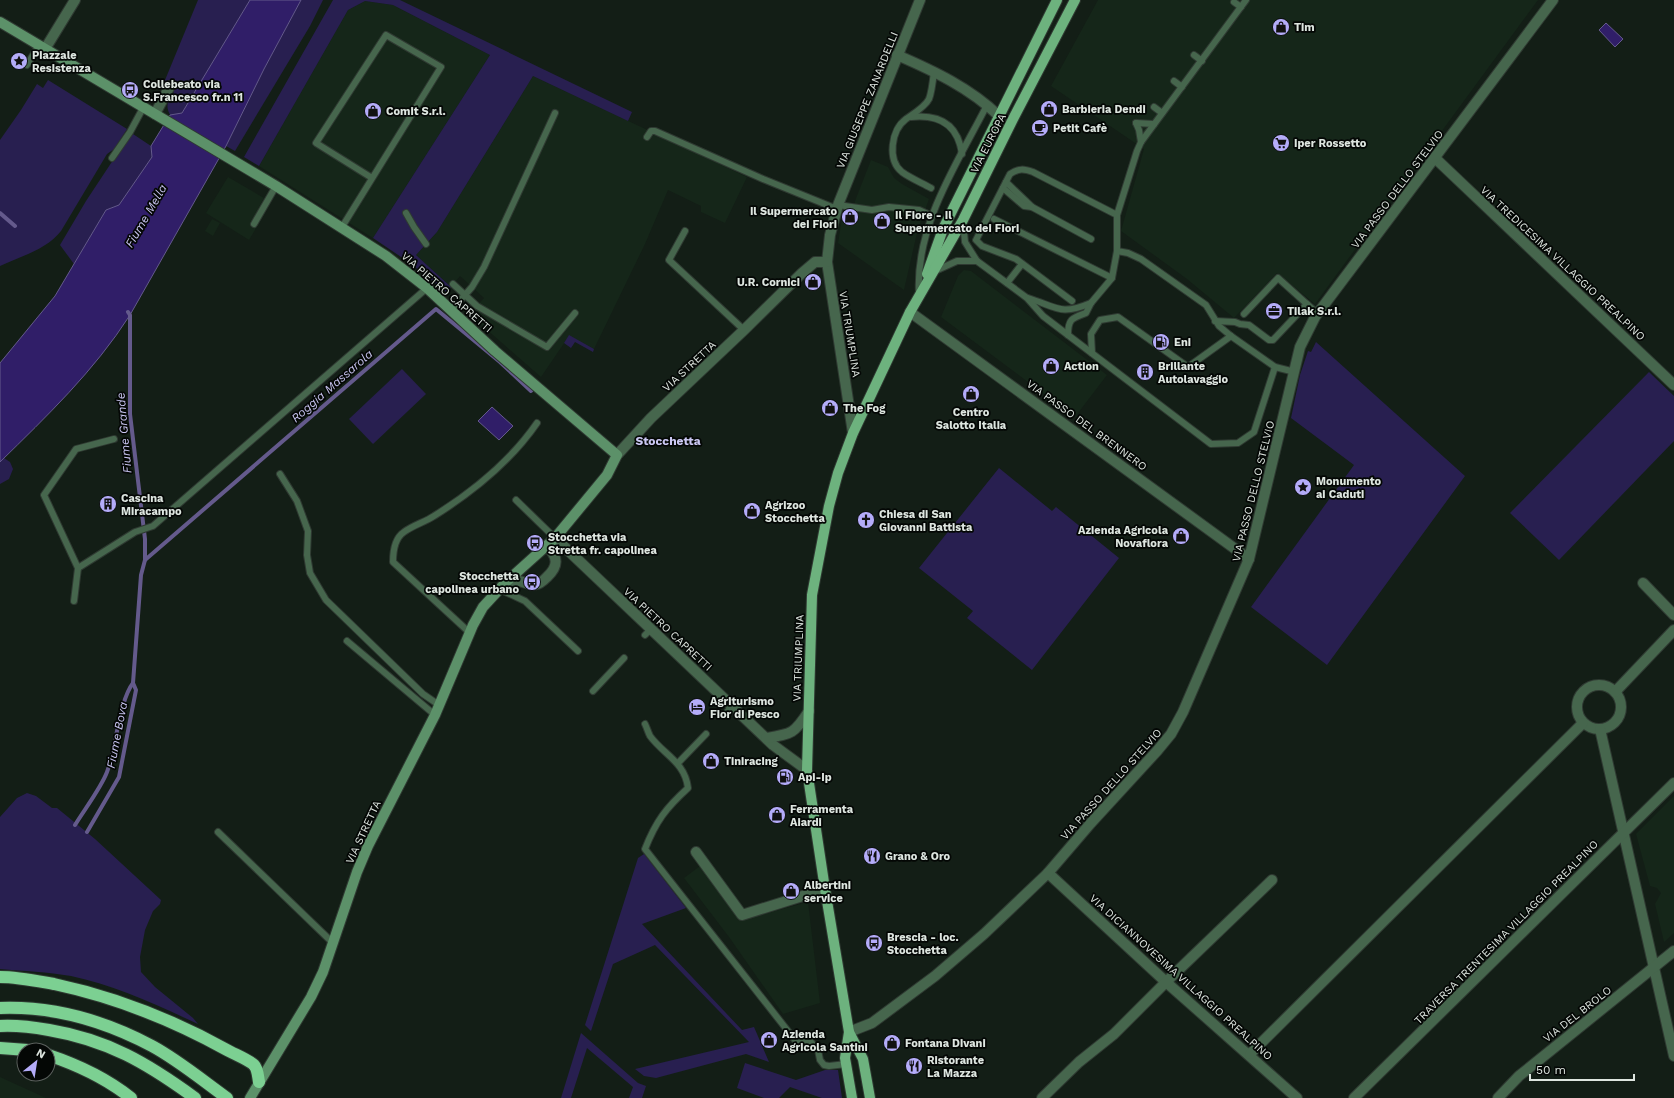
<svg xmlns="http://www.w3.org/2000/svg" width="1674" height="1098" font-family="'Work Sans',sans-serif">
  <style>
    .built { fill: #152619 }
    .green { fill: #281f50 }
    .water { fill: #301e68; stroke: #645a8c }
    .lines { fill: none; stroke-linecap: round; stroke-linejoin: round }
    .stream { stroke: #645a8c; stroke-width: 4 }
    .lane-casing { stroke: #2f3a32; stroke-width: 8 }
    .street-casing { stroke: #2f3a32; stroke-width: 12 }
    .secondary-casing { stroke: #2f3a32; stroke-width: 12 }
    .primary-casing { stroke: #2f3a32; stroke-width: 12 }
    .highway-casing { stroke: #2f3a32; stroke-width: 14 }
    .lane { stroke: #46664d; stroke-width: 6 }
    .street { stroke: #46664d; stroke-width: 10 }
    .secondary { stroke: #5c9169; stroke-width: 10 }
    .primary { stroke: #6db27e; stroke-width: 10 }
    .highway { stroke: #7cd092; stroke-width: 12 }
    .labels { text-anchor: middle; stroke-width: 3.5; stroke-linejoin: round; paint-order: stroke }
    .poi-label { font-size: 11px; font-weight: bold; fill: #dee6e0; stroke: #040705; text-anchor: start }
    .street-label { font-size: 11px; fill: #dee6e0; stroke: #040705 }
    .water-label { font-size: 12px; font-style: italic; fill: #c8c4f0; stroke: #040705 }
    .neighbourhood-label { font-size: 12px; font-weight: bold; fill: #cbc8f3; stroke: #040705 }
  </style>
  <rect width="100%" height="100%" fill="#131e16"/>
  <g class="built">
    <polygon points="1098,0 1538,0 1315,304 1277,273 1234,318 1187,279 1121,231 1144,149 1051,86"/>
    <polygon points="365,1 393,5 490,55 373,238 259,166 348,10"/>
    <polygon points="533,76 747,177 725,223 701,212 701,206 668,190 645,244 594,349 569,336 541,377 469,314 484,298 460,276 451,287 416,255 437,232"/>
    <polygon points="871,160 888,167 894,178 902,184 929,199 917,233 904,290 838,243 843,212 855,214 855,201"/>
    <polygon points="228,177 264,198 258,209 265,213 249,240 206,213"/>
    <polygon points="212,219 220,223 213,236 205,231"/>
    <polygon points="964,270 971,271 1107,375 1075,417 941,317 958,276"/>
    <polygon points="1674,796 1674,933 1664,942 1655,904 1661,893 1657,888 1650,886 1636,834"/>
    <polygon points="700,866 742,920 808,902 820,1003 783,1014 729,937 684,878"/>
    <polygon points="0,1077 46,1098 0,1098"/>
  </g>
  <g class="green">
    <path d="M198 0H250L182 113 170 115C165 105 168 101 174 92L163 85Z"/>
    <polygon points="301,0 323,0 310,26 235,151 226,146 264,69"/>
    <polygon points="333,0 400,0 632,112 628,121 533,76 437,232 416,255 451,287 446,292 410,263 373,238 490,55 393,5 365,1 348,10 259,166 244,157"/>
    <path d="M48 80 127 129 114 149 107 154 61 231C46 250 21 256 0 266V140L21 110 37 84 43 88Z"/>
    <polygon points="133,134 151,146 152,157 119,205 106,210 74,264 60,245 86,201 125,142"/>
    <polygon points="569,335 594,349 593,352 575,342 571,348 564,343"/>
    <polygon points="1316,342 1465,476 1327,665 1251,607 1354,465 1291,418 1300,375 1308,351 1311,352"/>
    <polygon points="402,369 426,394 373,444 349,419"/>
    <polygon points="1649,372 1674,396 1674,441 1559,560 1510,513"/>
    <polygon points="4,458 10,462 13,469 9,479 0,484 0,462"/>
    <polygon points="999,468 1052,511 1056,507 1119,558 1032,670 967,618 973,611 919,568"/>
    <path d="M27 793 36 796 52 808H57L95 839 161 900 160 904 153 911 145 930 140 957 141 972 155 987 193 1018 198 1024C157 1005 114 985 71 976 48 972 23 971 0 969V817L17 798Z"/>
    <polygon points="644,854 686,908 642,924 742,1030 754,1027 769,1062 746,1054 656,1078 644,1076 635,1069 749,1042 655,945 613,964 591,1031 585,1025 638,858"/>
    <polygon points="581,1033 638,1083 646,1086 642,1098 629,1098 633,1087 587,1048 571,1098 561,1098"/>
    <polygon points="745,1063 796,1080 825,1070 838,1070 842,1098 822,1098 790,1087 779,1098 764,1098 737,1088"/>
  </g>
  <g class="water">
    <path d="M250 0H301L264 69 226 146 130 315C94 371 47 416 0 462V363L55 296 106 210 119 205 152 157 151 146 170 115 182 113Z"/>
    <polygon points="1606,23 1623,39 1615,47 1599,30"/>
    <polygon points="492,407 513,426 499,440 478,421"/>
  </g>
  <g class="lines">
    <g class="stream">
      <polyline points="0,213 15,226"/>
      <polyline points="128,312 130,315 130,414 145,539 145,560 141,575 133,683"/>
      <polyline points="145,560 436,309 500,362 531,391"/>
      <path d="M75 825C84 810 101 788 107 772 116 749 119 701 133 683"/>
      <polyline points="87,832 119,777 136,690 133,683"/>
    </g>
    <g class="lane-casing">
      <g id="lane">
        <polyline points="1234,2 1241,7"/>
        <polyline points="1194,55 1202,61"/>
        <polyline points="27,65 39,45"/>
        <polyline points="1174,81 1182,87"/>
        <polyline points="1154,107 1162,113"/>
        <polyline points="555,113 484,267 472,287 465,295 477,306 547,347 575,313"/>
        <path d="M911 117C940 114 958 125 962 154"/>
        <polyline points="1136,123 1139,130 1141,142"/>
        <polyline points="1136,123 1154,124"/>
        <polyline points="647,137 651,131 655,131 763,179 837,209"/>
        <polyline points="112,158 130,132 143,108"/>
        <polyline points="1006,182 1032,207"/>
        <path d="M931 188C922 183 910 178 902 172 887 160 891 130 906 119 913 114 925 107 929 99 932 91 933 80 934 71"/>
        <polyline points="1003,188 1024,206 1032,207 1091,239"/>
        <polyline points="838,205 872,210 889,207 919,210 932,216"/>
        <polyline points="406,213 414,227 426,244"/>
        <polyline points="994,219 1112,278"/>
        <polyline points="963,221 965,242 977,261 1027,298 1043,316 1211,444 1238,443 1254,432 1275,367"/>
        <polyline points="254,224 276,186"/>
        <polyline points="342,227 441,67 386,35 316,143 372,178"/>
        <polyline points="685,231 669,260 744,330"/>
        <polyline points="1117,251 1128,253 1141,259 1206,305 1219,326 1231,336 1275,367 1295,372"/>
        <polyline points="935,271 957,261 977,261"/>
        <polyline points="1007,283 1022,264"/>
        <path d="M919 294C915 225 957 164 987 105"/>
        <path d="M1028 298C1057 307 1060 316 1091 303"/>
        <path d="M1072 301 1016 259 982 246 976 240 1010 174C1019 168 1024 169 1033 172L1117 215"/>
        <polyline points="450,311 465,295 453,284"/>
        <polyline points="1244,314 1278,278 1318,314"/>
        <polyline points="1215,321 1235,322 1240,324 1249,325 1269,340 1273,340 1307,304"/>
        <path d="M1068 335C1068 319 1072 318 1086 313L1091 303 1112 278 1117 251V215L1137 151 1141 142 1246 0"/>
        <polyline points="1092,353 1091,334 1100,320 1118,317 1188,367 1231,336"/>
        <polyline points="114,439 76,449 44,495 78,568 135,532 153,526 427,288"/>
        <polyline points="280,474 297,501 308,531 307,555 310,573 326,600 423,694 439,705"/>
        <polyline points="516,500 555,538"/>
        <polyline points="499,589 525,601 578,651"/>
        <polyline points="74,601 78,568"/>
        <path d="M470 633 393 562C393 551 395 538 404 532 413 525 425 522 434 516 474 491 510 462 537 423"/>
        <polyline points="645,635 651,629"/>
        <polyline points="347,641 435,715"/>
        <polyline points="593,691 624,658"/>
        <polyline points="727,712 732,706"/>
        <path d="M645 724C647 728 648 732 650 736 664 755 685 762 688 788 666 808 656 821 645 849L795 1040 810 1041 818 1050 820 1060 824 1065 829 1066 846 1064"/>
        <polyline points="678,763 706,734"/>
        <polyline points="218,832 332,942"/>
      </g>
    </g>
    <g class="street-casing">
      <g id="street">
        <polyline points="45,49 75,0"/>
        <path d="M897 55C934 71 970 88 999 116"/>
        <polyline points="155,114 170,86"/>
        <polyline points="1435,158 1674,385"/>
        <polyline points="910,312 1249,559"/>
        <polyline points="853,433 827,262 830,235 838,205 920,0"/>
        <polyline points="617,455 651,418 744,330 802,273 815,262 827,262"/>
        <polyline points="555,538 773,745 807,770"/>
        <path d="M506 582C510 581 515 580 519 581 525 582 530 586 537 584 540 584 544 580 547 577 559 566 558 557 547 546"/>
        <polyline points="1643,583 1674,615"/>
        <circle cx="1599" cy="707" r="22"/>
        <polyline points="1615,692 1674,630"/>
        <polyline points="1600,729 1674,1056"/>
        <path d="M766 738C792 734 794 734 809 711"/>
        <polyline points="696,852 742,915 825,889"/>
        <polyline points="1048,873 1166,982 1297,1098"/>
        <polyline points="849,1032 872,1023 935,976 984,934 1048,873 1090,824 1157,751 1171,734 1183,712 1249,559 1300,347 1315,317 1553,0"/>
        <polyline points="1250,1054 1583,723"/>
        <polyline points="1042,1098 1079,1062 1114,1034 1166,982 1272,880"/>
        <polyline points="1354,1098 1674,783"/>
        <polyline points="1498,1098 1519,1076 1674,951"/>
      </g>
    </g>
    <g class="secondary-casing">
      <polyline id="secondary" points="0,22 276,186 386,256 427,288 495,351 617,455 607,475 555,538 506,582 483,607 473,625 435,715 368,846 357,872 323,972 311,997 250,1098"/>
    </g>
    <g class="primary-casing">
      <g id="primary">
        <polyline points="927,274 943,229 1057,0"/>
        <polyline points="849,1032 845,1058 852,1098"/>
        <polyline points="870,1098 863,1059 849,1032 825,889 807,770 812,595 829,506 838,473 853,433 910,312 963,220 1013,119 1075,0"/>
      </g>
    </g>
    <g class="highway-casing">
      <g id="highway">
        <path d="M0 977C18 977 37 981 54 984 115 997 173 1020 227 1050 234 1054 249 1060 254 1065 258 1069 258 1077 259 1082"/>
        <path d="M0 1008C53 1006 105 1021 152 1046 178 1060 202 1080 227 1098"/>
        <path d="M0 1026C17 1025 32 1027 49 1030 108 1040 147 1063 195 1098"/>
        <polyline points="0,1048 27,1050"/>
        <path d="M48 1055C78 1065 106 1078 131 1098"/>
      </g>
    </g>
    <use href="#lane" class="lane"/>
    <use href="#street" class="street"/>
    <use href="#secondary" class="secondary"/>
    <use href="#primary" class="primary"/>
    <use href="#highway" class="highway"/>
  </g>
  <defs>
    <g id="shop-disc" transform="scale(0.9)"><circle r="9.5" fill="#b4acf9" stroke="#040705"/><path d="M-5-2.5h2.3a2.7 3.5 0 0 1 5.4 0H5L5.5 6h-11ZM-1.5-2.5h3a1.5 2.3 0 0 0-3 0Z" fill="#111"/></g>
    <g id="sight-disc" transform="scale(0.9)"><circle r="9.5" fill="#b4acf9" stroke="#040705"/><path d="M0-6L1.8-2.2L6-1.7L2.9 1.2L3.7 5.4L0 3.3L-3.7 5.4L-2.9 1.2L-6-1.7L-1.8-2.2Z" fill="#111"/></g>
    <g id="bus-disc" transform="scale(0.9)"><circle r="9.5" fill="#b4acf9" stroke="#040705"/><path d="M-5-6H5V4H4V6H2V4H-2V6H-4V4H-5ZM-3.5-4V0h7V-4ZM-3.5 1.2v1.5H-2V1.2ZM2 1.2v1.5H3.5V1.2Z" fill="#111"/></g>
    <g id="cafe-disc" transform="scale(0.9)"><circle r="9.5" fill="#b4acf9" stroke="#040705"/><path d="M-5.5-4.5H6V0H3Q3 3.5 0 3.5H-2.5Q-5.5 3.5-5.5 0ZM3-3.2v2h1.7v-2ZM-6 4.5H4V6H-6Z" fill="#111"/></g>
    <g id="supermarket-disc" transform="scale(0.9)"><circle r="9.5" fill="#b4acf9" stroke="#040705"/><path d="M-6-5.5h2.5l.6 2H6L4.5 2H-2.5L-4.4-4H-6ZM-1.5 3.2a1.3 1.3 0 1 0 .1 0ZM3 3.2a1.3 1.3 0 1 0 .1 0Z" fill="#111"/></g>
    <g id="office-disc" transform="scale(0.9)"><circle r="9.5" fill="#b4acf9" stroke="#040705"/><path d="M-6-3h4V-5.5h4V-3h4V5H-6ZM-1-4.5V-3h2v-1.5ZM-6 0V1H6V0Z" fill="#111"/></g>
    <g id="fuel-disc" transform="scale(0.9)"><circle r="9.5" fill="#b4acf9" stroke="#040705"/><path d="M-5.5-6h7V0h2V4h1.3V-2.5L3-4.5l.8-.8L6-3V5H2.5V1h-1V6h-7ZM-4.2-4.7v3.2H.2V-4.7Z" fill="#111"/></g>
    <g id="building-disc" transform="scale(0.9)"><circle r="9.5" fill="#b4acf9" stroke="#040705"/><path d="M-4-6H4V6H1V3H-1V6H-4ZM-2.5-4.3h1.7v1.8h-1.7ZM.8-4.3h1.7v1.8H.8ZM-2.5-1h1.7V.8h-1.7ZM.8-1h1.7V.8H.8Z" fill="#111"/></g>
    <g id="church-disc" transform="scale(0.9)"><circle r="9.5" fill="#b4acf9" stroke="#040705"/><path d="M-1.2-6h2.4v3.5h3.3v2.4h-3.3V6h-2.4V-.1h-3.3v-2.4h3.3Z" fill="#111"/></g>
    <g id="hotel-disc" transform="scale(0.9)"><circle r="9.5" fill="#b4acf9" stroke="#040705"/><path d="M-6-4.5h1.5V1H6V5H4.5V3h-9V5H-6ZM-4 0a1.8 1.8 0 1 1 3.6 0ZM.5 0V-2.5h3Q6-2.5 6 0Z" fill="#111"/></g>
    <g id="restaurant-disc" transform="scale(0.9)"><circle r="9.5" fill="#b4acf9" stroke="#040705"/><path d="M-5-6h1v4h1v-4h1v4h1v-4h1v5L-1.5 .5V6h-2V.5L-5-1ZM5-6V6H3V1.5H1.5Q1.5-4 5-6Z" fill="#111"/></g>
  </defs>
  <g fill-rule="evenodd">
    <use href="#shop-disc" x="1281" y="27"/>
    <use href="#sight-disc" x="19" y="61"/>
    <use href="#bus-disc" x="130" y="90"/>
    <use href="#shop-disc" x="1049" y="109"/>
    <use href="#shop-disc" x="373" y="111"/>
    <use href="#cafe-disc" x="1040" y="128"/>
    <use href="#supermarket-disc" x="1281" y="143"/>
    <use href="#shop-disc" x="850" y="217"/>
    <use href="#shop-disc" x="882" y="221"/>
    <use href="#shop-disc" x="813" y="282"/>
    <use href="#office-disc" x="1274" y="311"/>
    <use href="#fuel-disc" x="1161" y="342"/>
    <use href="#shop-disc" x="1051" y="366"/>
    <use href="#building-disc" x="1145" y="372"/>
    <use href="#shop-disc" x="971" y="394"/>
    <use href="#shop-disc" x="830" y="408"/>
    <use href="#sight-disc" x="1303" y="487"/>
    <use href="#building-disc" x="108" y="504"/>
    <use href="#shop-disc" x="752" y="511"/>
    <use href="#church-disc" x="866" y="520"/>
    <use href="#shop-disc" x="1181" y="536"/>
    <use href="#bus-disc" x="535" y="543"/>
    <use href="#bus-disc" x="532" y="582"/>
    <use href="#hotel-disc" x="697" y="707"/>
    <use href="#shop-disc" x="711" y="761"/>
    <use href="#fuel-disc" x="785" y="777"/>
    <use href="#shop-disc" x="777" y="815"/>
    <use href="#restaurant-disc" x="872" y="856"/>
    <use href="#shop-disc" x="791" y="891"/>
    <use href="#bus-disc" x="874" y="943"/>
    <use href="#shop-disc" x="769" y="1040"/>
    <use href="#shop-disc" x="892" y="1043"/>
    <use href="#restaurant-disc" x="914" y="1066"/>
  </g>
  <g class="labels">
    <g class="poi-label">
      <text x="1294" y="31">Tim</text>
      <text x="32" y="59">Piazzale<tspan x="32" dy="13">Resistenza</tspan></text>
      <text x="143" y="88">Collebeato via<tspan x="143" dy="13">S.Francesco fr.n 11</tspan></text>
      <text x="1062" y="113">Barbieria Dendi</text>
      <text x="386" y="115">Comit S.r.l.</text>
      <text x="1053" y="132">Petit Cafè</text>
      <text x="1294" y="147">Iper Rossetto</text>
      <text x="837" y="215" text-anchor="end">Il Supermercato<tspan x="837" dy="13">dei Fiori</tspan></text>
      <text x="895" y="219">Il Fiore - Il<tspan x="895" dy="13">Supermercato dei Fiori</tspan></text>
      <text x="800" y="286" text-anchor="end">U.R. Cornici</text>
      <text x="1287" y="315">Tilak S.r.l.</text>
      <text x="1174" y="346">Eni</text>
      <text x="1064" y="370">Action</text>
      <text x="1158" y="370">Brillante<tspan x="1158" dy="13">Autolavaggio</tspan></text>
      <text x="843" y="412">The Fog</text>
      <text x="971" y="416" text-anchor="middle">Centro<tspan x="971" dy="13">Salotto Italia</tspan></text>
      <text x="1316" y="485">Monumento<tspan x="1316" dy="13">ai Caduti</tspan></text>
      <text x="121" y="502">Cascina<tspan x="121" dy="13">Miracampo</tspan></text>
      <text x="765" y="509">Agrizoo<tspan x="765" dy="13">Stocchetta</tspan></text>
      <text x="879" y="518">Chiesa di San<tspan x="879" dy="13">Giovanni Battista</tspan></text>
      <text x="1168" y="534" text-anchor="end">Azienda Agricola<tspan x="1168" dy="13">Novaflora</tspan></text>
      <text x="548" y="541">Stocchetta via<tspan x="548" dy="13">Stretta fr. capolinea</tspan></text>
      <text x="519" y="580" text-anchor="end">Stocchetta<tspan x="519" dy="13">capolinea urbano</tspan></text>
      <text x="710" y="705">Agriturismo<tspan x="710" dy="13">Fior di Pesco</tspan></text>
      <text x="724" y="765">Tiniracing</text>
      <text x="798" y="781">Api-Ip</text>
      <text x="790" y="813">Ferramenta<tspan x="790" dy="13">Aiardi</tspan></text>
      <text x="885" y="860">Grano &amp; Oro</text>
      <text x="804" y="889">Albertini<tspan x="804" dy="13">service</tspan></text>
      <text x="887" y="941">Brescia - loc.<tspan x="887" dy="13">Stocchetta</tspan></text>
      <text x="782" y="1038">Azienda<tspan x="782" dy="13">Agricola Santini</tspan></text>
      <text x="905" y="1047">Fontana Divani</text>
      <text x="927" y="1064">Ristorante<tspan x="927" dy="13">La Mazza</tspan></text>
    </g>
    <g class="street-label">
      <text transform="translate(867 100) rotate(-68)" y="4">VIA GIUSEPPE ZANARDELLI</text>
      <text transform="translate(988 143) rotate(-63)" y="4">VIA EUROPA</text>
      <text transform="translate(1397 189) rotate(-53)" y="4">VIA PASSO DELLO STELVIO</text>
      <text transform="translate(1563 263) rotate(43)" y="4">VIA TREDICESIMA VILLAGGIO PREALPINO</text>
      <text transform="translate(447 292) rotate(41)" y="4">VIA PIETRO CAPRETTI</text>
      <text transform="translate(850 334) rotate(81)" y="4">VIA TRIUMPLINA</text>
      <text transform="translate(689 366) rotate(-43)" y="4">VIA STRETTA</text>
      <text transform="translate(1087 425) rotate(36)" y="4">VIA PASSO DEL BRENNERO</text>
      <text transform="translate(1253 491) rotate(-76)" y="4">VIA PASSO DELLO STELVIO</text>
      <text transform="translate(668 629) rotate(43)" y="4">VIA PIETRO CAPRETTI</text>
      <text transform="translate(798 658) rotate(-88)" y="4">VIA TRIUMPLINA</text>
      <text transform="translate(1111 784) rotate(-48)" y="4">VIA PASSO DELLO STELVIO</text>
      <text transform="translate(363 832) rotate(-65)" y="4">VIA STRETTA</text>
      <text transform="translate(1506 932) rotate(-45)" y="4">TRAVERSA TRENTESIMA VILLAGGIO PREALPINO</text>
      <text transform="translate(1181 977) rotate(42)" y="4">VIA DICIANNOVESIMA VILLAGGIO PREALPINO</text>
      <text transform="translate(1577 1014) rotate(-38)" y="4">VIA DEL BROLO</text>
    </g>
    <g class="water-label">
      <text transform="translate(146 216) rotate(-60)" y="4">Fiume Mella</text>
      <text transform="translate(332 386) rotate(-41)" y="4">Roggia Massarola</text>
      <text transform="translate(124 433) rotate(-95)" y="4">Fiume Grande</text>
      <text transform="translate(117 735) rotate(-79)" y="4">Fiume Bova</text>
    </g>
    <g class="neighbourhood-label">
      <text x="668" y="445">Stocchetta</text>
    </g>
  </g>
  <g transform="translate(36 1062) rotate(30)"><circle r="19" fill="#040705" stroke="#5b605d"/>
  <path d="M0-3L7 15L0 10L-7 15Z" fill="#b4acf9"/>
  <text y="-6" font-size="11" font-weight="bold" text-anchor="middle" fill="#dee6e0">N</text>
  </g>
  <path d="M1530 1074v6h104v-6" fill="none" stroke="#dee6e0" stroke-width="2"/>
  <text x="1536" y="1074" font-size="12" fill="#dee6e0" stroke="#040705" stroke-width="3" paint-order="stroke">50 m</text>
</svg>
